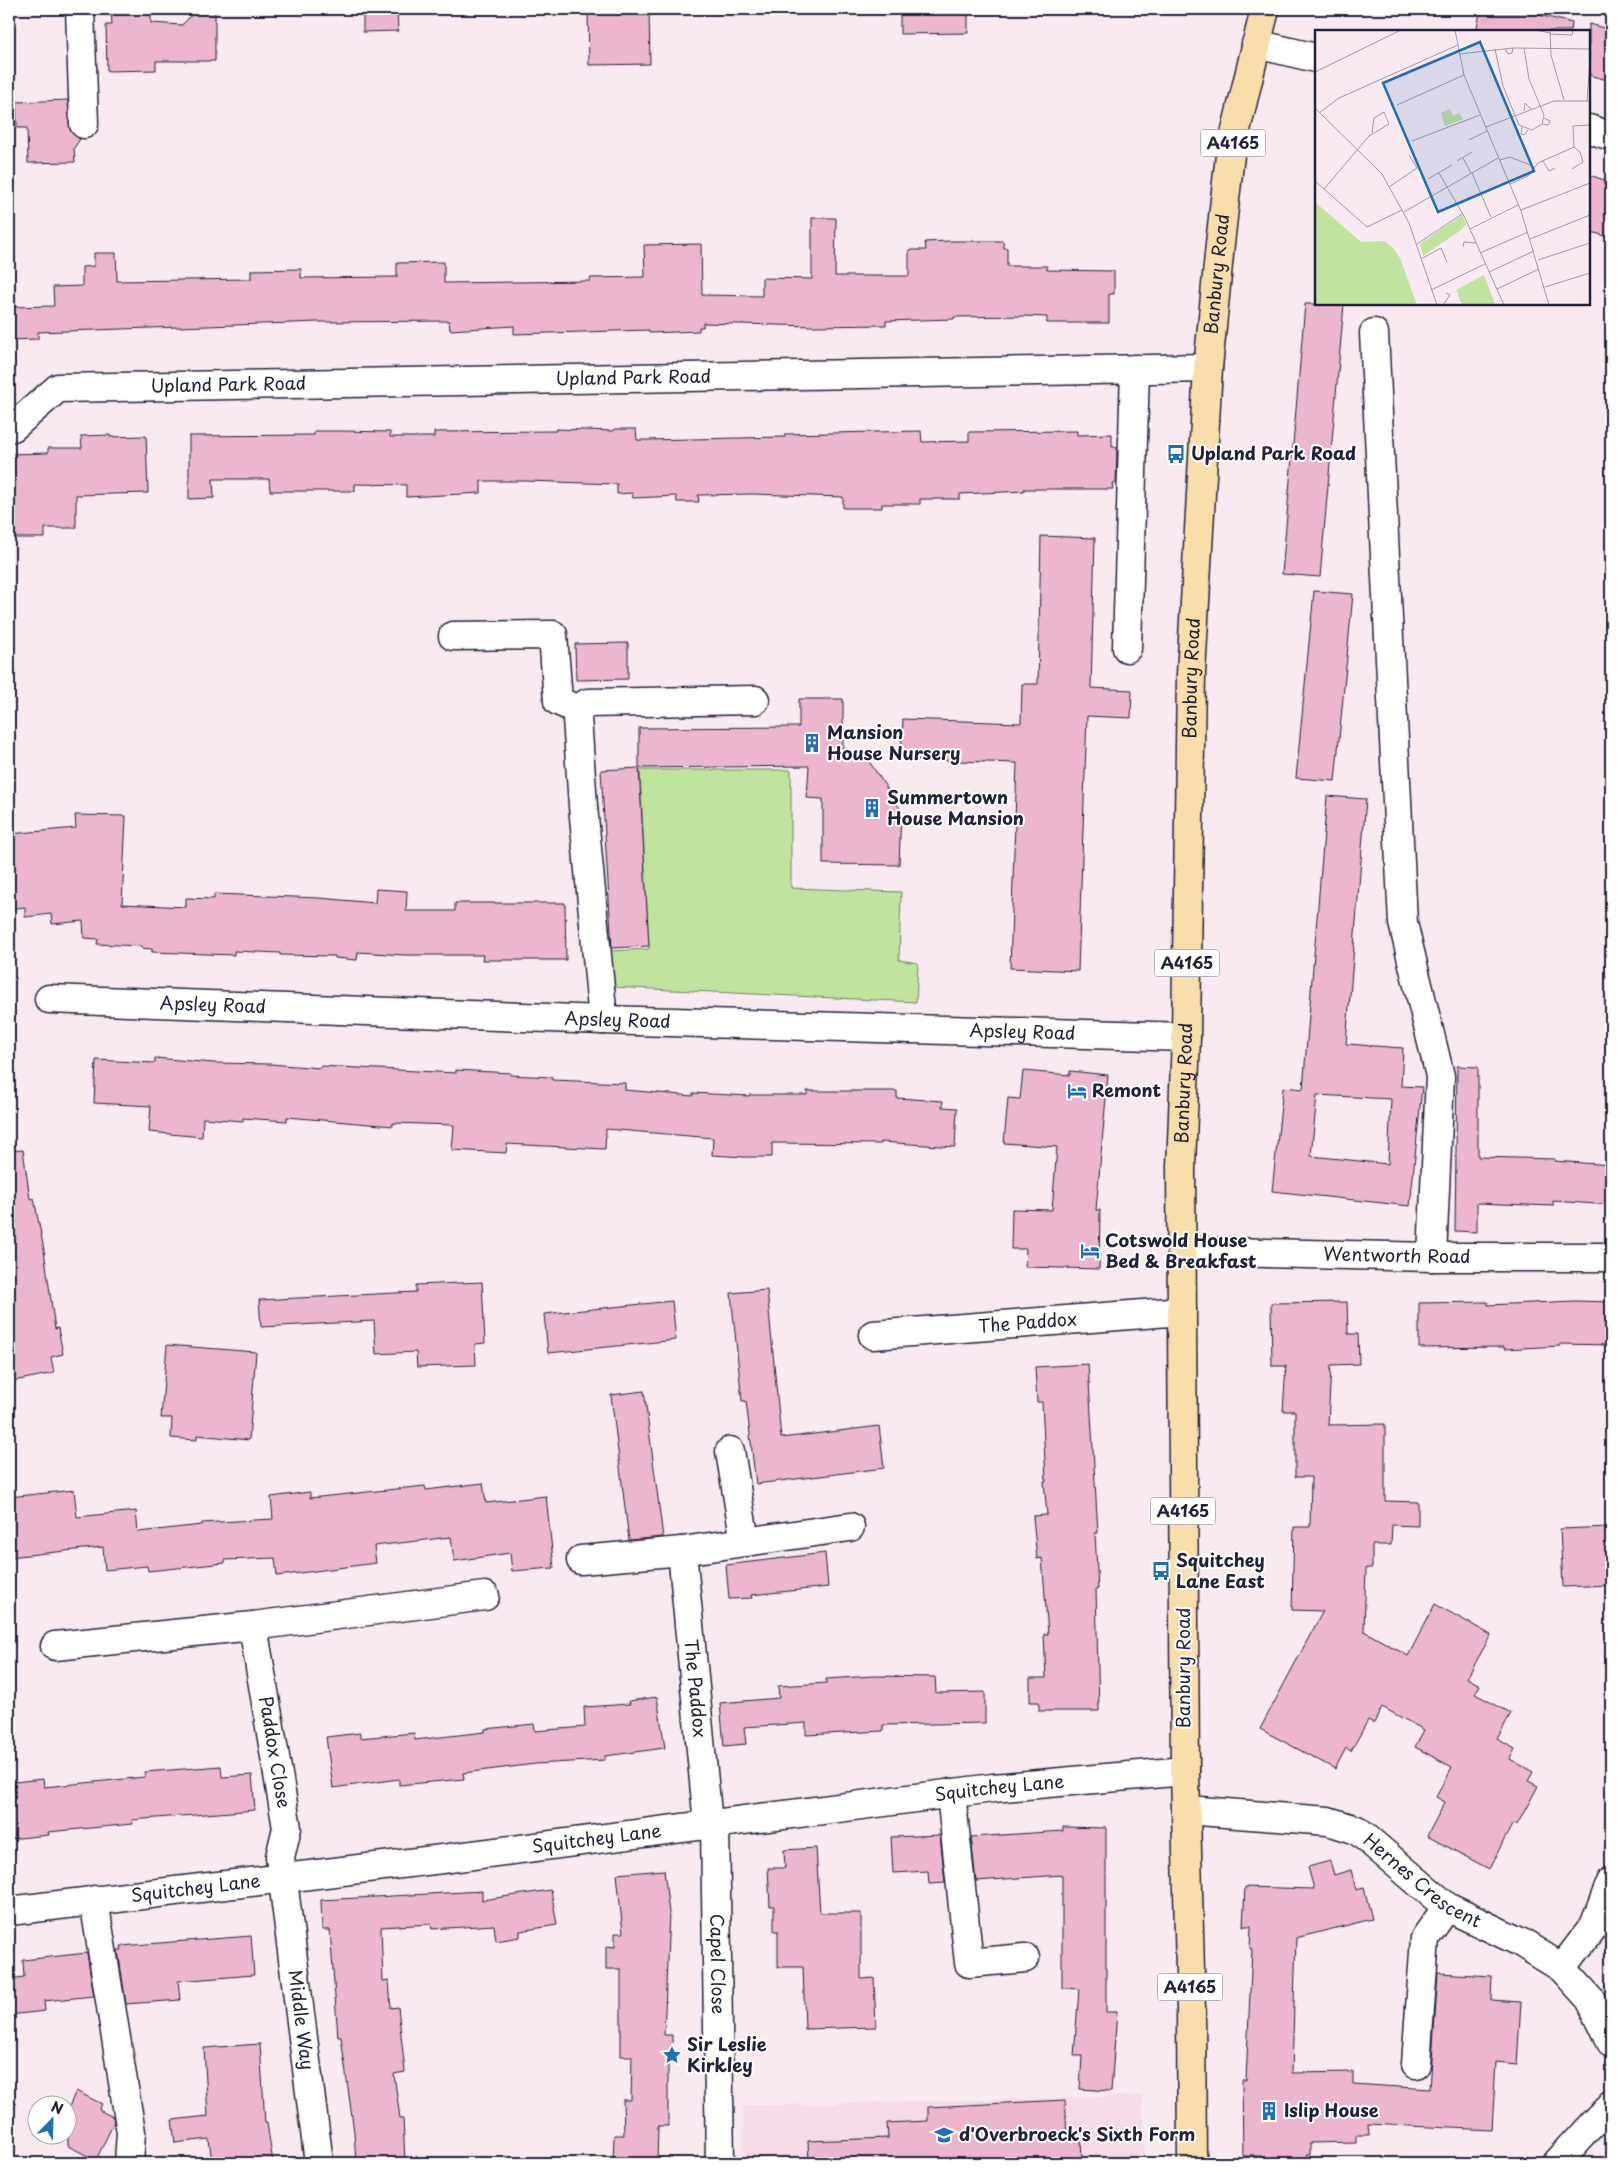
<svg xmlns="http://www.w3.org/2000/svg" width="1620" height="2172" font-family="'Playpen Sans',sans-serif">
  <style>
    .built { fill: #f5dae7 }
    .green { fill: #c0e49d; stroke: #71836c }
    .building { fill: #ecb6cf; stroke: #22223b; fill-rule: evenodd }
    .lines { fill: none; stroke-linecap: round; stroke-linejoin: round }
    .minor-casing { stroke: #22223b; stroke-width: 31 }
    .major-casing { stroke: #22223b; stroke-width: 31 }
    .minor { stroke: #fff; stroke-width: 28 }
    .major { stroke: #f8deab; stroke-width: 28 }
    .labels { text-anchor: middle; stroke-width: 4; stroke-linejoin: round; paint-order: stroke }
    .shield { fill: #fff; stroke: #646476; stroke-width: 1 }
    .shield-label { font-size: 16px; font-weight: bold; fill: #22223b }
    .street-label { font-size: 18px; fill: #22223b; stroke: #fff }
    .poi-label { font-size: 18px; font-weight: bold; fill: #22223b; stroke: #fff; text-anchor: start }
    .inset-road { fill: none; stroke: #a399a8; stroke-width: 1 }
    .view { fill: #1f6fb2; fill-opacity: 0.15; stroke: #1f6fb2; stroke-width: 2.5 }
    .inset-edge { fill: none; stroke: #22223b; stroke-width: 2.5 }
  </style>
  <rect width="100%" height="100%" fill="#f9e9f1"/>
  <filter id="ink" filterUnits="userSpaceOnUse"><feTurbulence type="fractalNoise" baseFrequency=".02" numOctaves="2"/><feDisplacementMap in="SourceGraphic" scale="10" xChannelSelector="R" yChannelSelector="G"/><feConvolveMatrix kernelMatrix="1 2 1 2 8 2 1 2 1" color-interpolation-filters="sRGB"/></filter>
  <g filter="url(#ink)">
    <polygon class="built" points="1143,2096 1144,2163 744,2163 743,2106"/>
    <polygon class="green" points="640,770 791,770 791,888 901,892 899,960 918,963 916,1002 612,987 611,951 649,949"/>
    <g class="building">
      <polygon points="111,9 151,9 151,23 182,25 197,9 215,9 215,61 156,61 156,70 107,71 106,25 112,25"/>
      <polygon points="363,9 397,9 398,31 363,32"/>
      <polygon points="588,9 649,9 650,64 589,65"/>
      <polygon points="900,9 968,9 968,33 900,34"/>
      <polygon points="1481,9 1515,9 1572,23 1571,31 1476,31"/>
      <polygon points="1589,24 1611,30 1611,81 1589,75"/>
      <polygon points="68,100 71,132 80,139 74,148 75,162 28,163 27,128 17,128 16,102"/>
      <polygon points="1589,175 1611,182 1611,238 1589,231"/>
      <polygon points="812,218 836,218 835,276 909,276 909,250 926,250 925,242 949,241 1003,241 1004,248 1007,248 1007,266 1047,266 1047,270 1114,271 1114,294 1109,294 1109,323 1047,323 1047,317 1024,316 954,317 954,319 886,321 886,325 813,326 703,323 703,327 699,327 699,331 649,333 649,330 514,334 514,326 450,330 449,321 319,322 38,332 38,339 9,340 9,307 54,306 53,287 82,286 82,267 94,266 94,253 116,253 117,281 251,279 251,270 301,269 301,278 397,277 397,263 444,262 444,283 590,281 590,278 645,277 644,245 701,244 702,295 762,296 762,278 812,279"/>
      <polygon points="1305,304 1344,304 1320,577 1282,574"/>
      <polygon points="556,429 614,431 614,429 636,429 637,440 646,440 785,437 785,434 921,431 922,442 969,441 969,432 1077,431 1077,435 1112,434 1112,447 1117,447 1116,483 1112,483 1113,489 1024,489 1024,491 960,494 960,499 920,499 920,504 882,504 882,508 843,508 843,497 753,494 698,495 699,502 677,502 676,496 633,498 632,493 617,494 617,484 525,481 481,481 481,493 406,497 406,485 355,484 355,491 270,491 269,479 213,479 214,498 189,499 189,436 314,435 314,431 343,431 390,432 390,437 434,437 434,432 556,431"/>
      <polygon points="110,435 110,437 146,436 148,493 76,495 76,528 45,528 45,538 9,538 9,454 48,453 48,448 82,448 81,436"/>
      <polygon points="1041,536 1095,538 1091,688 1132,690 1131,718 1087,716 1078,971 1010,968 1017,763 901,759 903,719 1021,723 1022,684 1038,684"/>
      <polygon points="1314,591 1353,594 1335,781 1296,778"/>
      <polygon points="628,643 628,679 576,680 575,644"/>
      <polygon points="799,699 843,699 843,754 865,755 901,810 899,865 823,864 823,799 807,798 809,766 639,768 639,728 799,727"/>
      <polygon points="639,768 649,946 612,948 601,770"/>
      <path d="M1327 796 1366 799 1346 1044 1403 1048 1401 1086 1422 1087 1410 1206 1272 1191 1283 1087 1303 1089ZM1317 1095 1391 1099 1388 1164 1311 1156Z"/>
      <polygon points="75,815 126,816 122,904 186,907 186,898 214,899 214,894 319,898 375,903 376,889 407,891 406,911 455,911 455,903 565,903 566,960 482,960 483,955 404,955 358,952 357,960 335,958 335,956 280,955 280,953 234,951 234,955 152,952 152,949 141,948 141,946 97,944 98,939 84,938 83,921 52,924 51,914 25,917 25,907 9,909 9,834 76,828"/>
      <polygon points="155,1058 213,1063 270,1064 320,1068 320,1066 417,1071 456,1073 456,1070 511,1073 510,1075 552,1077 552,1080 625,1083 625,1090 693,1096 693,1093 749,1096 749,1095 807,1095 807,1091 897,1091 897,1098 943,1101 942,1107 957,1108 955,1147 881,1142 881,1144 772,1143 772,1157 744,1157 712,1155 713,1138 606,1129 605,1149 507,1144 506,1153 452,1150 454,1125 393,1123 393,1126 287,1117 287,1121 243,1118 243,1121 203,1118 202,1137 149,1132 151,1106 94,1103 96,1060 155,1063"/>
      <polygon points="1457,1066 1478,1067 1478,1157 1555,1159 1554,1161 1611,1165 1611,1205 1553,1201 1553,1206 1477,1203 1477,1232 1455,1231"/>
      <polygon points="1023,1071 1070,1075 1070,1071 1108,1075 1096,1210 1100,1210 1099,1269 1025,1267 1026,1249 1011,1249 1012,1209 1052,1210 1057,1147 1004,1143 1008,1098 1020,1099"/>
      <polygon points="23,1150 30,1199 34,1198 44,1250 55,1329 58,1328 63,1354 51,1357 54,1373 14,1381 9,1355 9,1151"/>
      <polygon points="482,1282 485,1343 475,1344 476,1365 417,1367 416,1352 376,1354 374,1321 261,1327 259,1300 416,1292 416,1285"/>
      <polygon points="767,1290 781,1438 879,1426 884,1468 756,1484 746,1401 742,1401 731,1293"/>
      <polygon points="672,1301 676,1340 548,1353 544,1314"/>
      <polygon points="1575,1301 1611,1302 1611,1345 1560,1344 1560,1346 1504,1349 1504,1347 1419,1348 1419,1303 1488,1302 1488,1305"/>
      <polygon points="1347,1302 1348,1334 1358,1334 1359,1364 1331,1365 1328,1425 1385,1424 1385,1501 1418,1502 1418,1526 1392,1525 1391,1545 1372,1545 1372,1568 1366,1568 1364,1631 1408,1656 1435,1604 1491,1635 1467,1678 1480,1685 1475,1694 1511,1713 1497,1739 1515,1749 1510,1759 1533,1772 1528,1781 1538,1786 1517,1825 1513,1823 1489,1869 1427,1836 1445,1802 1436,1797 1452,1767 1415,1747 1424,1730 1382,1707 1374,1723 1368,1720 1351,1751 1346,1748 1335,1769 1260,1729 1323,1611 1292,1610 1294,1527 1310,1527 1311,1477 1295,1477 1295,1411 1283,1411 1286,1366 1272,1366 1271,1303"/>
      <polygon points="167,1345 256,1352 249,1440 197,1435 197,1440 171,1438 172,1418 161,1418"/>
      <polygon points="1088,1364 1098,1533 1095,1533 1098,1589 1096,1589 1099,1711 1039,1711 1039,1702 1030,1702 1030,1678 1046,1678 1044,1634 1048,1634 1042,1558 1037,1559 1033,1516 1047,1515 1044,1481 1046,1481 1042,1402 1037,1402 1035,1367"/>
      <polygon points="644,1391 663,1537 629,1540 611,1395"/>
      <polygon points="483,1483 486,1503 546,1496 554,1568 512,1571 510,1553 454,1561 451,1537 374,1546 376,1563 277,1576 275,1558 225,1560 225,1563 148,1571 147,1566 105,1570 103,1547 9,1557 9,1497 74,1490 77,1517 136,1511 138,1532 202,1525 202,1523 273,1519 271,1497 310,1492 310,1498 425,1486 426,1490"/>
      <polygon points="1611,1527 1611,1585 1563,1587 1560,1529"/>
      <polygon points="825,1553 828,1587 751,1595 752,1598 729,1599 726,1565"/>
      <polygon points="873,1676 935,1677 936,1693 985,1692 985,1723 883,1725 883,1731 806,1735 806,1723 744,1727 746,1744 724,1746 720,1703 779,1698 778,1686 826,1683 826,1679"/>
      <polygon points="657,1697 665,1748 605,1756 605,1760 535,1764 463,1773 464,1779 399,1785 399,1779 333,1788 326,1737 360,1733 360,1738 414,1733 415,1740 485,1732 485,1729 534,1724 535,1731 585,1727 584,1707 630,1704 629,1701"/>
      <polygon points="221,1766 222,1777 252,1775 255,1810 132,1820 133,1824 48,1832 49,1835 9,1839 9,1792 15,1792 14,1782 43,1779 44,1787 145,1777 145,1772"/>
      <polygon points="1063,1827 1106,1828 1106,2012 1117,2012 1111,2091 1080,2089 1082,2056 1074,2056 1079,1989 1062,1988 1062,1875 976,1881 971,1837 1063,1831"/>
      <polygon points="940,1835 945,1883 929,1884 928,1871 893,1873 891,1837"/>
      <polygon points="816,1848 820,1913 861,1913 861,1979 874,1978 876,2027 805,2029 803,1967 778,1967 778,1931 774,1931 774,1906 770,1906 768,1868 785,1868 784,1850"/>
      <polygon points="1330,1861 1334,1875 1351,1870 1356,1890 1364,1888 1372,1919 1296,1938 1292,2073 1353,2072 1353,2084 1430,2089 1438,1973 1492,1976 1491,2000 1521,2002 1517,2064 1496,2062 1492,2130 1368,2124 1369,2135 1356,2135 1356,2142 1310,2143 1310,2155 1307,2155 1307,2163 1262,2163 1261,2156 1243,2156 1242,2080 1246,2080 1252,1949 1250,1949 1251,1926 1243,1926 1245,1887 1314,1889 1308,1867"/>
      <polygon points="664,1870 669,1913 664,2035 672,2035 672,2058 668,2058 668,2126 658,2126 657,2163 613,2163 614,2135 624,2135 623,2100 631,2100 632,2056 621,2056 621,1969 606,1969 606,1946 615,1947 615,1933 623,1933 617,1874"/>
      <polygon points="551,1890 557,1925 520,1931 520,1937 496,1941 494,1925 432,1929 431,1924 381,1927 383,1981 389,1980 391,2008 398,2007 405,2072 394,2074 400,2118 403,2118 405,2163 356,2163 354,2132 341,2037 338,2037 330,1930 322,1930 321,1900 482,1891 482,1900"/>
      <polygon points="251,1936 254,1975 178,1981 180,2000 126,2004 118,1950 122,1950 121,1946"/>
      <polygon points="87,1953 94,1996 44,2001 45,2011 9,2015 9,1979 24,1977 23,1960"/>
      <polygon points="260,2044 265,2123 267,2123 273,2163 212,2163 209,2139 175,2143 172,2120 208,2116 204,2048"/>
      <polygon points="76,2091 102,2104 99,2110 113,2117 114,2122 96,2160 68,2146 68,2109"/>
      <polygon points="1065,2100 1067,2139 1081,2138 1082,2163 809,2163 808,2141 888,2138 887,2123 928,2121 928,2107"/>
    </g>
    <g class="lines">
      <g class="minor-casing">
        <g id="minor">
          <polyline points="80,9 84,124"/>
          <polyline points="1256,44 1316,58"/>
          <polyline points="1589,129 1611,136"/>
          <polyline points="1374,333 1403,923 1440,1076 1432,1257"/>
          <path id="s1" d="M13 427 58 388 1208 368"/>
          <polyline points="453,636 553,635 558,701 578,710"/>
          <polyline points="1127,648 1135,369"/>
          <path id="s2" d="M49 999 603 1020 1186 1037"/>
          <polyline points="603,1020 583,806 577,718 578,710 587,703 755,700"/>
          <path id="s3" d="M1183 1251 1432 1257H1611"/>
          <path id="s4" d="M873 1335 1182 1311"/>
          <polyline points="730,1451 745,1542"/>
          <path id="s5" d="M682 1551 708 1824"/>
          <polyline points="581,1560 682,1551 850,1527"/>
          <path id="s6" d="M253 1626 287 1828 280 1857 319 2163"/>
          <polyline points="55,1646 253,1626 485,1596"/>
          <polyline points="951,1793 969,1963 1025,1958"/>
          <path id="s7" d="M1187 1810 1328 1821 1357 1830 1447 1907 1520 1942 1562 1968 1590 1999 1611 2042"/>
          <path id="s8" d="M715 1824 720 2163"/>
          <polyline points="94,1900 131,2132 129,2163"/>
          <path id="s9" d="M9 1911 442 1859 993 1788 1185 1771"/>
          <polyline points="1562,1968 1594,1926 1611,1882"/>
          <polyline points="1416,2064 1425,1938 1447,1907"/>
          <polyline points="1557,2163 1600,2116 1611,2107"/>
        </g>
      </g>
      <g class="major-casing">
        <g id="major">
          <path id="s10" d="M1192 2163 1191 2011 1185 1771 1181 1167 1186 1037 1191 674 1208 368 1220 244 1230 155 1265 9"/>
        </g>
      </g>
      <use href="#minor" class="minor"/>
      <use href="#major" class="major"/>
    </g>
  </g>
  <defs>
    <g id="bus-bare" transform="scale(1.5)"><path d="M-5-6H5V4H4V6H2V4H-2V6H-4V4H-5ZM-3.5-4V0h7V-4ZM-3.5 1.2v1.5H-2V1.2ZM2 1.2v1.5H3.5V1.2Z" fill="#1f6fb2" stroke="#fff" stroke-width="2.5" paint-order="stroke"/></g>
    <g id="building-bare" transform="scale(1.5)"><path d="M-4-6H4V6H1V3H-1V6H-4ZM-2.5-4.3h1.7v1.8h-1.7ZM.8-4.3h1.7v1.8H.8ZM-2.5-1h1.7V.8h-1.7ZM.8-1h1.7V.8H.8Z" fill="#1f6fb2" stroke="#fff" stroke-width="2.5" paint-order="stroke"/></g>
    <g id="hotel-bare" transform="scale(1.5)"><path d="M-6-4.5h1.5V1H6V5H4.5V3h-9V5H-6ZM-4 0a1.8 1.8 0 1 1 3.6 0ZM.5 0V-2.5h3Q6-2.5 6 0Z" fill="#1f6fb2" stroke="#fff" stroke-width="2.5" paint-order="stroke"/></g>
    <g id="sight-bare" transform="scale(1.5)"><path d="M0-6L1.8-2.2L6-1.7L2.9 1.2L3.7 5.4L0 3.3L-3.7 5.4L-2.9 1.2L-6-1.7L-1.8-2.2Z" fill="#1f6fb2" stroke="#fff" stroke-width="2.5" paint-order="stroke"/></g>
    <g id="school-bare" transform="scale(1.5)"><path d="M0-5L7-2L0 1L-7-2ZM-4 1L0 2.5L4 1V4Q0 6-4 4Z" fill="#1f6fb2" stroke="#fff" stroke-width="2.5" paint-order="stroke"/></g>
  </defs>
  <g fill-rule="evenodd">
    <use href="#bus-bare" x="1176" y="454"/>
    <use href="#building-bare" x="812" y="743"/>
    <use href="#building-bare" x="872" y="808"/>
    <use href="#hotel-bare" x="1077" y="1091"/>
    <use href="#hotel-bare" x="1090" y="1251"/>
    <use href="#bus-bare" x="1161" y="1571"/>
    <use href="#sight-bare" x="672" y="2055"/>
    <use href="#building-bare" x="1269" y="2111"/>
    <use href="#school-bare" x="944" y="2135"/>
  </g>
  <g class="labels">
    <g class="shield">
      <rect x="1200.5" y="129.5" width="65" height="27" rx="4"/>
      <rect x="1154.5" y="949.5" width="65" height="27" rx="4"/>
      <rect x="1150.5" y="1497.5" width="65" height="27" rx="4"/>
      <rect x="1157.5" y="1973.5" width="65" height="27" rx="4"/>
    </g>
    <g class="shield-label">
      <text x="1233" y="149">A4165</text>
      <text x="1187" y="969">A4165</text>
      <text x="1183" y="1517">A4165</text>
      <text x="1190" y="1993">A4165</text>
    </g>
    <g class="street-label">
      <text dy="6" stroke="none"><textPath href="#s10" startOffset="1890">Banbury Road</textPath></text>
      <text dy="6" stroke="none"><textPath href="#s1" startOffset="635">Upland Park Road</textPath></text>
      <text dy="6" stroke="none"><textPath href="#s1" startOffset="230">Upland Park Road</textPath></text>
      <text dy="6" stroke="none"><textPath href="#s10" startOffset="1485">Banbury Road</textPath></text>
      <text dy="6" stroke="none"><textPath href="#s2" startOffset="164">Apsley Road</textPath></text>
      <text dy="6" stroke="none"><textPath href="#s2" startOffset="569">Apsley Road</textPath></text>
      <text dy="6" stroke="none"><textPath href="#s2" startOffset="974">Apsley Road</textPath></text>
      <text dy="6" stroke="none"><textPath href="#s10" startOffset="1080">Banbury Road</textPath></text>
      <text dy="6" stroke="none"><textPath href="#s3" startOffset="214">Wentworth Road</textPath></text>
      <text dy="6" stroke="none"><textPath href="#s4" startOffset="155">The Paddox</textPath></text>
      <text transform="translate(1184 1668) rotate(-90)" y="6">Banbury Road</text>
      <text dy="6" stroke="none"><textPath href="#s5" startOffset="138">The Paddox</textPath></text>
      <text dy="6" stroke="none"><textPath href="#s6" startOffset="128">Paddox Close</textPath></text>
      <text dy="6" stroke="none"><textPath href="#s9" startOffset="998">Squitchey Lane</textPath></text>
      <text dy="6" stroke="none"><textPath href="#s9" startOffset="592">Squitchey Lane</textPath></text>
      <text dy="6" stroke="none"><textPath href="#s7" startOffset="255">Hernes Crescent</textPath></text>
      <text dy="6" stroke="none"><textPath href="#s9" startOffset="188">Squitchey Lane</textPath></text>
      <text dy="6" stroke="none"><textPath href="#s8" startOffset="140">Capel Close</textPath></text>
      <text dy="6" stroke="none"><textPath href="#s6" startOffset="399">Middle Way</textPath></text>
    </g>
    <g class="poi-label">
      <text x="1191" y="460">Upland Park Road</text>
      <text x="827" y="739">Mansion<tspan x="827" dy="21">House Nursery</tspan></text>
      <text x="887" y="804">Summertown<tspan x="887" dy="21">House Mansion</tspan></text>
      <text x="1092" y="1097">Remont</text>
      <text x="1105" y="1247">Cotswold House<tspan x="1105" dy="21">Bed &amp; Breakfast</tspan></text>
      <text x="1176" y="1567">Squitchey<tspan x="1176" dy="21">Lane East</tspan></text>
      <text x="687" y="2051">Sir Leslie<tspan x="687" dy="21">Kirkley</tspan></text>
      <text x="1284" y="2117">Islip House</text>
      <text x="959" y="2141">d'Overbroeck's Sixth Form</text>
    </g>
  </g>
  <g transform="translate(1315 30)">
    <rect width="275" height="275" fill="#f9e9f1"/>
    <path d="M135 79 138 86 144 83 148 89 130 96 126 83ZM0 172 46 212 69 211 78 218 85 228 102 275H3L0 271ZM147 185 151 194 146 200 108 226 105 214ZM169 245 180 274 147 275 141 260Z" fill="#c0e49d"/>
    <path class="inset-road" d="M140 0 149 45 206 181 234 275M219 0 236 3M235 0 236 25 249 70M235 4 257 5 258 0M180 19 188 56 204 95 217 100 227 94 229 85 214 49 209 18M190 19 193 24 197 23 198 18M144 24 198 18 275 19M0 42 86 0M272 71 275 30M82 75 149 45M0 78 67 144 94 193 122 275M209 81 210 73 216 79M4 83 24 68 143 15M227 94 233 95 235 91 229 88M171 97 239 71H275M207 97 206 104 209 105 213 100M154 110 172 101M97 111 165 85M259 117 258 96 275 95M148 128 156 143M185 130 195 127 218 136M142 131 157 122M228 131 234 141 240 138M257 139 268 132 265 122M124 143 150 188 189 275M157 143 176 187M113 149 137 135M0 151 52 197 87 180M195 154 213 146 223 133 259 117 265 122M74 157 102 138 94 125M9 159 54 106 74 94 69 82 59 88 57 103M206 180 275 153M89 182 183 128M155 199 203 175M215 209 275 185M102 214 147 184M148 217 149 212 161 213M165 223 213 202M106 229 126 218 132 232M223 230 275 213M174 242 219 221M230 257 275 243M182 259 224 239M116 260 170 234M128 275 135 265 131 263"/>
    <path class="view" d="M165 12 219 141 123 182 68 53Z"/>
    <rect width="275" height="275" class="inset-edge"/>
  </g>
  <rect width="1620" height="2172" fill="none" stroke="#fff" stroke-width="30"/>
  <rect x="15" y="15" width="1590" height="2142" fill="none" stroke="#22223b" stroke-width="2" filter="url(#ink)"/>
  <g transform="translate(52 2120) rotate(23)"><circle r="24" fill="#ffffff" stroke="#a7a7b1"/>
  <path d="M0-4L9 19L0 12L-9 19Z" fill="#1f6fb2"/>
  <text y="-8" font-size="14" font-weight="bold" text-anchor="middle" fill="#22223b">N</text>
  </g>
</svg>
